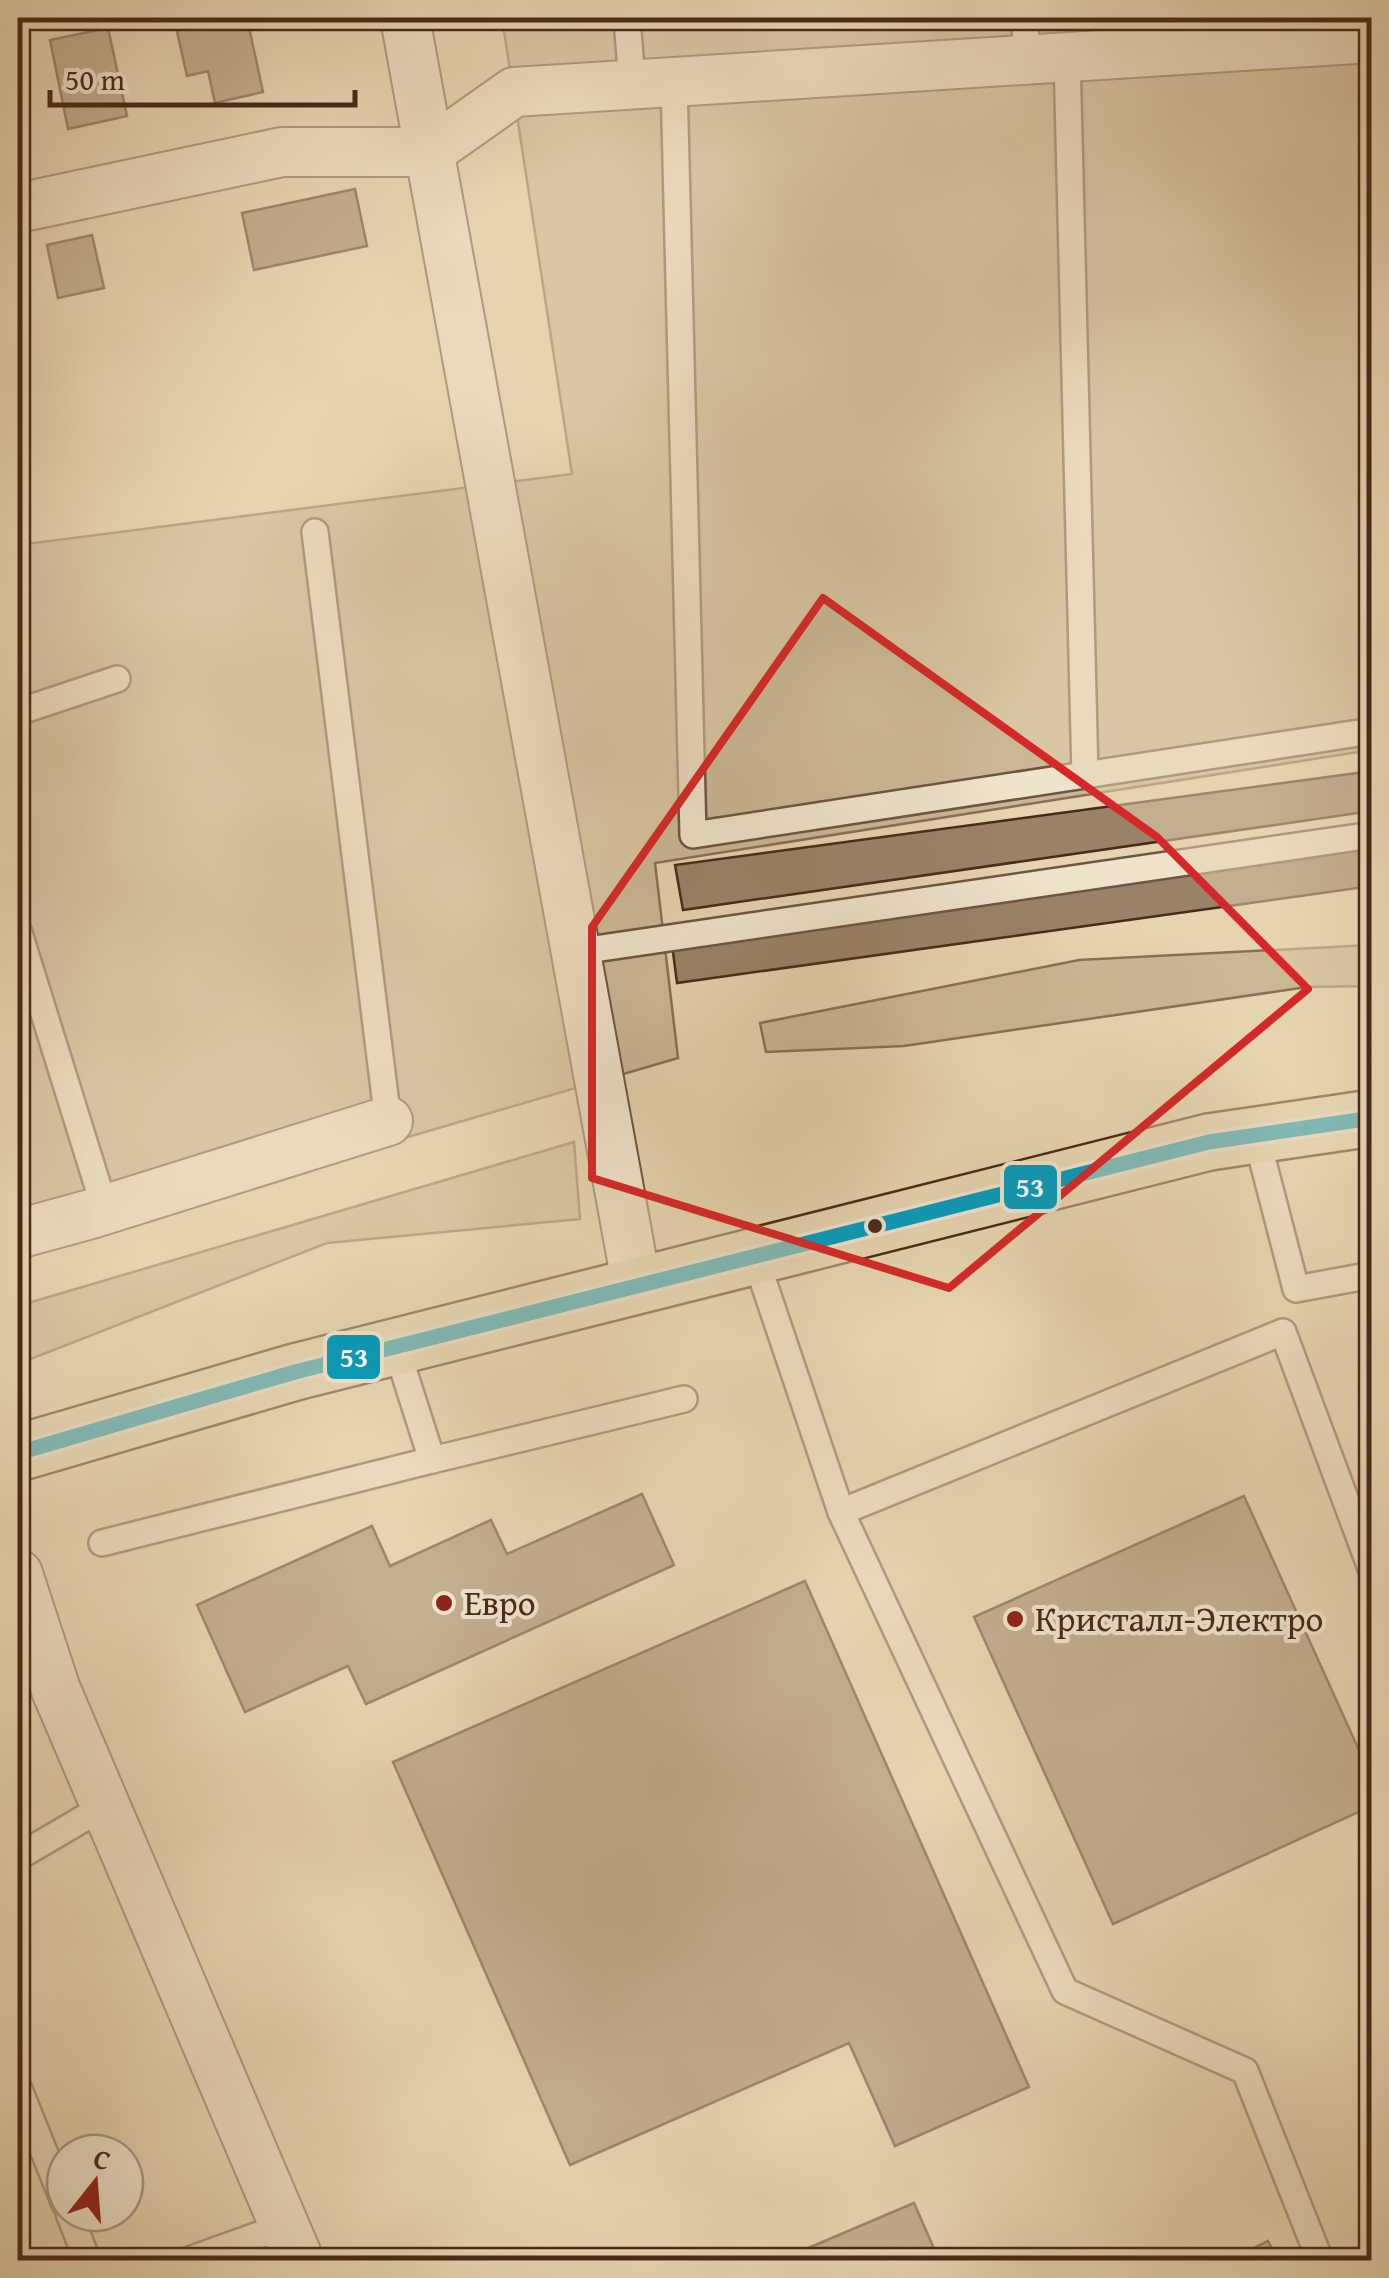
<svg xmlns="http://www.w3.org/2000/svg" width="1389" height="2278" font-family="'Gentium Book Plus',serif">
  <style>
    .green { fill: #cbb796; stroke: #8a7058; stroke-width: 2.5 }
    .building { fill: #9a8268; stroke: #482a1a; stroke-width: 2.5 }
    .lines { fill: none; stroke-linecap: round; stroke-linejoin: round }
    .lane-casing { stroke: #705440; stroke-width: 30 }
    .street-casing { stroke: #705440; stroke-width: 52 }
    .primary-casing { stroke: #482a1a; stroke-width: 60 }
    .lane { stroke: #efe3cc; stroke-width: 25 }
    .street { stroke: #efe3cc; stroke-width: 48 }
    .primary { stroke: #e6d4b0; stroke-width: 55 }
    .bus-1-casing { stroke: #efe3cc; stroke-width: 22 }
    .bus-1 { stroke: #079cbc; stroke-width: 15 }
    .marked { fill: none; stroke: #d62828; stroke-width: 8; stroke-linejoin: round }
    .bus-dot { fill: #482a1a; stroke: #efe3cc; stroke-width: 4 }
    .poi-dot { fill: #8f2418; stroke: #efe3cc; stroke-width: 4 }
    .labels { text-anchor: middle; stroke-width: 8; stroke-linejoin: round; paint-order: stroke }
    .poi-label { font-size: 35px; fill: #482a1a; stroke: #efe3cc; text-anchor: start }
    .line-badge { stroke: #efe3cc; stroke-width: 4 }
    .badge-label { font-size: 28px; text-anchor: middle; font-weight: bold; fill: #fff }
  </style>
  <rect width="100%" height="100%" fill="#e6d4b0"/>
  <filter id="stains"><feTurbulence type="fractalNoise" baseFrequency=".002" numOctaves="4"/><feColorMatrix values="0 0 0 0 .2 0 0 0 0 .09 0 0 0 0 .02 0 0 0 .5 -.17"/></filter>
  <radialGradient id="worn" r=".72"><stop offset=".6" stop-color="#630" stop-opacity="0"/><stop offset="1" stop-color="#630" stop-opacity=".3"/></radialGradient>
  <g class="green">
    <polygon points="502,18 1371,18 1371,750 655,863 678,1058 18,1251 18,545 572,474"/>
    <polygon points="1371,945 1371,986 1307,987 904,1046 766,1052 760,1023 1079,960"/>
    <polygon points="574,1142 580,1219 327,1243 18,1364 18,1306"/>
  </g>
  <g class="building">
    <polygon points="174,18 247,18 263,92 215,103 208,71 187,76"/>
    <polygon points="108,28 127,116 68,129 50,40"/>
    <polygon points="355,189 367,246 254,270 242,213"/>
    <polygon points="92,235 104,288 58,298 47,245"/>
    <polygon points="1372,771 1372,811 683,910 675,865"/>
    <polygon points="1372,845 1372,886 677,983 672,944"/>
    <polygon points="642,1494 674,1565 366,1704 348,1666 245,1712 197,1605 372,1526 390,1566 491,1520 507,1554"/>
    <polygon points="1244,1496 1372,1779 1372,1806 1113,1924 974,1617"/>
    <polygon points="805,1581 1029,2087 895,2146 849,2043 570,2165 393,1762"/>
    <polygon points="914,2203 939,2260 780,2260"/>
    <polygon points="1268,2241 1278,2260 1230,2260"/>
  </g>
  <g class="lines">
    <g class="lane-casing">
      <g id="lane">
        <polyline points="627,18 632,84"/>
        <polyline points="1024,18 1028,60"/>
        <polyline points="1067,57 1085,775"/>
        <polyline points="674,82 693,835 1372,731"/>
        <polyline points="315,532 388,1121"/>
        <polyline points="18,712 117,679"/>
        <polyline points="18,930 105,1209"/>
        <polyline points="574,952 1372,835"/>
        <polyline points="1256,1135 1296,1289 1372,1275"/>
        <polyline points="755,1257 841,1512 1283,1332 1372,1571"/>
        <polyline points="396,1347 432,1460 684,1399"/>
        <polyline points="841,1512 1065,1991 1245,2071 1320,2260"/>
        <polyline points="102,1543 432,1460"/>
        <polyline points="18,1857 105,1806"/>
        <polyline points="18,2087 65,2204"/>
        <polyline points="69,2213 86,2257"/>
        <polyline points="189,2260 284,2226"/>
      </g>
    </g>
    <g class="street-casing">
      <g id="street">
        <polyline points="405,18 637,1287"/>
        <polyline points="18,208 282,152 429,152 514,92 1372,38"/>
        <polyline points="18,1234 91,1214 388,1121"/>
        <polyline points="18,1574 56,1690 299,2260"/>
      </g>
    </g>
    <g class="primary-casing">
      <polyline id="primary" points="18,1453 295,1372 1209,1142 1372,1118"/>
    </g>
    <use href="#lane" class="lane"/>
    <use href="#street" class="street"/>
    <use href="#primary" class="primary"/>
    <g class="bus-1-casing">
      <polyline id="bus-1" points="18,1453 295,1372 1209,1142 1372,1118"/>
    </g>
    <use href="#bus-1" class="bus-1"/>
  </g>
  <path d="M0 0H1389V2278H0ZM823 598 1157 837 1308 989 949 1288 592 1178V927Z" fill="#e6d4b0" fill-opacity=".55" fill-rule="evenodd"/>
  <path class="marked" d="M823 598 1157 837 1308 989 949 1288 592 1178V927Z"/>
  <circle class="bus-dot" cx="875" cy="1226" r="9"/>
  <g class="poi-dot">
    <circle cx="444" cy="1603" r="10"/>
    <circle cx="1015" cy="1619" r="10"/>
  </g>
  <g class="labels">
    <g class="poi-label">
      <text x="464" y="1615">Евро</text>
      <text x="1035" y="1631">Кристалл-Электро</text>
    </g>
  </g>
  <g class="line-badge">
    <rect x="1002" y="1163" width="57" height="48" rx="10" fill="#079cbc"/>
    <rect x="325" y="1333" width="57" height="48" rx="10" fill="#079cbc"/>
  </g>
  <g class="badge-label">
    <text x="1030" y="1197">53</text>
    <text x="354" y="1367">53</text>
  </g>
  <rect width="1389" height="2278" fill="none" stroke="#e6d4b0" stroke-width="60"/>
  <rect x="20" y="20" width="1349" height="2238" fill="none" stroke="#482a1a" stroke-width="5"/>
  <rect x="30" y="30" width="1329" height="2218" fill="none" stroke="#482a1a" stroke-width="2.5"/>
  <g transform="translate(95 2183) rotate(17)"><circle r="48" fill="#efe3cc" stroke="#ac9985" stroke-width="2.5"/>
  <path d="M0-8L18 38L0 25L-18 38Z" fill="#8f2418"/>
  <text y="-15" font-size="28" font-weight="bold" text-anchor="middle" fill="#482a1a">С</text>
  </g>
  <path d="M50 90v15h305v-15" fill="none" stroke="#482a1a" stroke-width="5"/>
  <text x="65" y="90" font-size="30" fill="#482a1a" stroke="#efe3cc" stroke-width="8" paint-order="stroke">50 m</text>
  <rect width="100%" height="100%" filter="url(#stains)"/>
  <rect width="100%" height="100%" fill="url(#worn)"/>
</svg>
